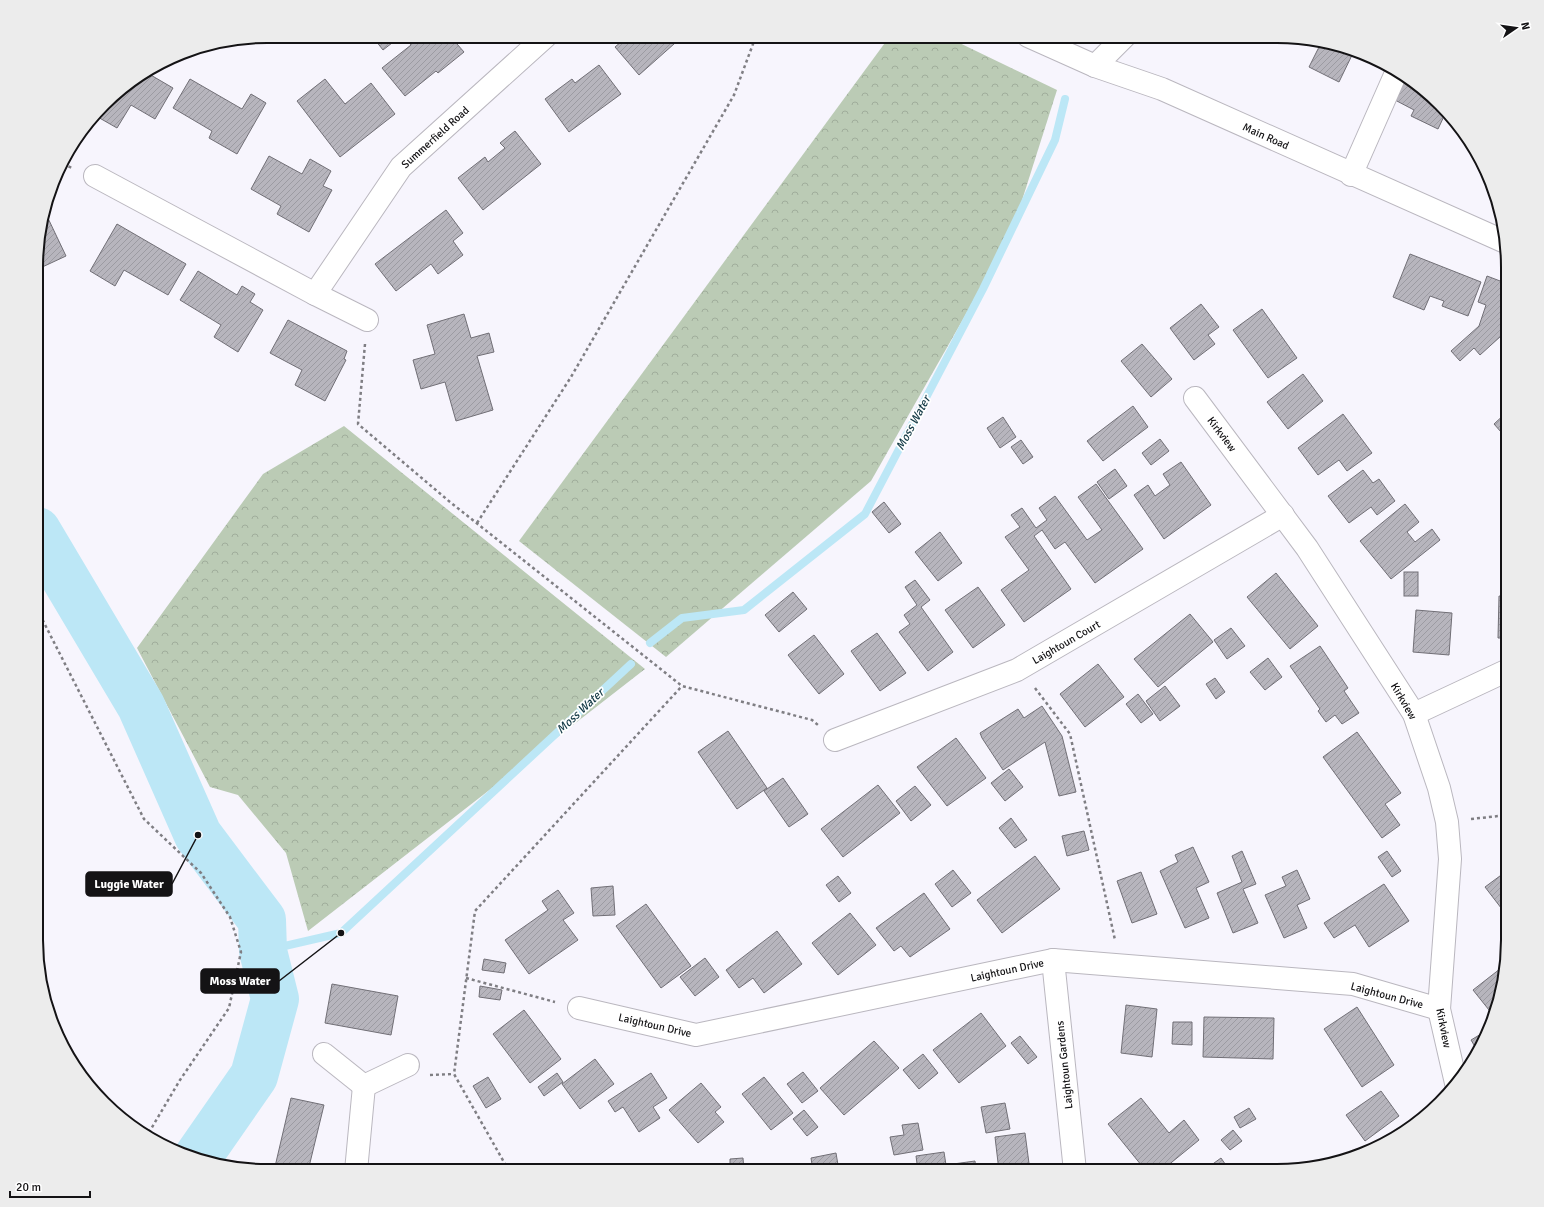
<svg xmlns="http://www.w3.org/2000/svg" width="1544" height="1207" font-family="Signika,sans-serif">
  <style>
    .forest { fill: url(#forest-crowns) }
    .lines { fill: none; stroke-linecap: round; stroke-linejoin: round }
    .stream { stroke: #bce7f6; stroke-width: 8 }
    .river { stroke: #bce7f6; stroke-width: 48 }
    .building { fill: url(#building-hatch); stroke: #716f76 }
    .minor-casing { stroke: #bab7bf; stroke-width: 24 }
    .path { stroke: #7f7e83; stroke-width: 2.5; stroke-dasharray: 3 3; stroke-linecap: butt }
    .minor { stroke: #fff; stroke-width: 22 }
    .labels { text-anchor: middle; stroke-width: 3.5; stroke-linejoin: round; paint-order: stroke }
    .street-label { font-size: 11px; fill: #141315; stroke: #fff }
    .water-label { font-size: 12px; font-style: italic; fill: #123844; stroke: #fff }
    .rim { fill: none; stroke: #141315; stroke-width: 2 }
    .leader { fill: none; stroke: #141315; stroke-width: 1.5 }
    .callout-dot { fill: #141315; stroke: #fff; stroke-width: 1.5 }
    .callout { fill: #141315; stroke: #141315; stroke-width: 1.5 }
    .callout-label { font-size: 12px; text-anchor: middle; font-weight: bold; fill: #fff }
  </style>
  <defs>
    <pattern id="forest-crowns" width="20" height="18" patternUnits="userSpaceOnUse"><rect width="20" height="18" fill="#bbcbb5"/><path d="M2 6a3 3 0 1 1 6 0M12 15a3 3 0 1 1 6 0" fill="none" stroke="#a0ad9b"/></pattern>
    <pattern id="building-hatch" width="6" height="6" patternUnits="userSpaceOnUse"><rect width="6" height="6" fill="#b7b5bd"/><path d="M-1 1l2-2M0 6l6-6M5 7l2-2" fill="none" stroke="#9c9ba2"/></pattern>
  </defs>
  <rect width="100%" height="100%" fill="#f7f5fd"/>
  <g class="forest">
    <polygon points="890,36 945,36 1057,90 1011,235 871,481 666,657 519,541"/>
    <polygon points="344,426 645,669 308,931 286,853 238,795 210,787 137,648 263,474"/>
  </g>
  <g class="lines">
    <g class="stream">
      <polyline points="650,643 682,618 744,610 865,514 983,289 1055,140 1065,99"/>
      <polyline points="263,951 341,933 631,664"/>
    </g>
    <polyline class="river" points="37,531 141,706 198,835 262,920 263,951 275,999 254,1076 197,1158"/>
  </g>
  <g class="building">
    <polygon points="372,36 401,36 383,50"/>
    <polygon points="405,36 450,36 464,52 438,73 436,71 405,96 382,68 411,45"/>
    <polygon points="628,36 683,36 639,75 615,47"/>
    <polygon points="1321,43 1354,51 1339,82 1309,67"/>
    <polygon points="599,65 621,94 569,132 545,99 572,79 575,83"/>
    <polygon points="149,74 173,88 155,119 131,105 117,128 96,116 115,93"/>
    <polygon points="190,79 242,109 251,94 266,103 237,154 209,138 212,131 173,108"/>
    <polygon points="325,79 345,104 371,83 395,114 340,157 297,101"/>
    <polygon points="1405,80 1429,94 1446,112 1438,129 1411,116 1414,110 1395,100"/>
    <polygon points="515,131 541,164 483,210 458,178 485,157 488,162 505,148 500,143"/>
    <polygon points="269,156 302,174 310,159 331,171 323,186 332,190 309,232 277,214 281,206 251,189"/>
    <polygon points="446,210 463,233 453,241 463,255 438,274 431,264 396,291 375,264"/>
    <polygon points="46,214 66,256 38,269 38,237"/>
    <polygon points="117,224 186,264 168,295 124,270 115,286 90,271"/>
    <polygon points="1410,254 1481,282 1468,316 1442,306 1444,301 1430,296 1424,310 1393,297"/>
    <polygon points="198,271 237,295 242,286 255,294 250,302 263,310 238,352 214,337 221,325 180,300"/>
    <polygon points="1487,276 1508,284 1508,319 1501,336 1480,355 1474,348 1460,361 1451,351 1479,326 1486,305 1478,302"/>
    <polygon points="1201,304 1219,327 1208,335 1215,344 1194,360 1170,328"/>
    <polygon points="1262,309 1297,358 1268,378 1233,330"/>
    <polygon points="464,314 471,338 489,333 494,352 477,356 493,410 456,421 445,382 421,389 413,360 435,354 427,325"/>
    <polygon points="288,320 347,351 344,359 346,360 325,401 295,385 302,370 270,353"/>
    <polygon points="1508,332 1508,349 1503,345"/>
    <polygon points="1142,344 1172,379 1151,397 1121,361"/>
    <polygon points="1303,374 1323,401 1288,429 1267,402"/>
    <polygon points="1133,406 1148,427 1103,461 1087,441"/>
    <polygon points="1508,411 1508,440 1494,424"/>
    <polygon points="1343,414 1372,453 1347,471 1339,460 1318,475 1298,448"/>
    <polygon points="1003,417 1016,437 1000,448 987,428"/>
    <polygon points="1160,439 1169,451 1151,465 1142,453"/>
    <polygon points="1021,440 1033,457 1023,464 1011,447"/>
    <polygon points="1181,462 1211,505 1164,539 1134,495 1148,485 1155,496 1170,485 1163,474"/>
    <polygon points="1115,469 1127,486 1109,499 1097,482"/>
    <polygon points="1363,470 1373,483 1379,479 1395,501 1377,515 1371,507 1349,523 1328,496"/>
    <polygon points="1096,484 1143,549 1095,583 1065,542 1055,549 1042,530 1034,536 1071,589 1024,622 1001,590 1029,570 1005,537 1020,527 1011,515 1022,508 1036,528 1047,520 1039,508 1055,496 1087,540 1102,530 1078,497"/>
    <polygon points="884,502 901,524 889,533 872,512"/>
    <polygon points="1405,504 1419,522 1407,532 1415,542 1432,529 1440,540 1391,579 1360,541"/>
    <polygon points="940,532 962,563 938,581 915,552"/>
    <rect x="1404" y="572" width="14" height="24"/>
    <polygon points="1276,573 1318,626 1290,649 1247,597"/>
    <polygon points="915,580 930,600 921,607 953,652 928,671 899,632 910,624 904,615 917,605 905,587"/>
    <polygon points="978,587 1005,625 973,648 945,610"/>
    <polygon points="793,592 807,609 779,632 765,615"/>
    <polygon points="1499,596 1508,597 1508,638 1498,638"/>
    <polygon points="1416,610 1452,613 1449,655 1413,652"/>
    <polygon points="1190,614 1213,642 1158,687 1134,659"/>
    <polygon points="1231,628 1245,646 1227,659 1214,640"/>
    <polygon points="877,633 906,673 880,691 851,651"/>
    <polygon points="814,635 844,674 819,694 788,655"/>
    <polygon points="1320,646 1348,688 1344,691 1359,713 1342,724 1335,715 1326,722 1318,711 1320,709 1290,666"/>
    <polygon points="1268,658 1282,677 1265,690 1250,672"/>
    <polygon points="1098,664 1124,697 1085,727 1060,694"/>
    <polygon points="1215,678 1225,692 1216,699 1206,684"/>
    <polygon points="1165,686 1180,706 1160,721 1146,701"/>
    <polygon points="1138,694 1153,714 1141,723 1126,704"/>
    <polygon points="1042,706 1062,736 1076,792 1059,796 1045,742 1003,770 982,738 980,733 1018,709 1024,718"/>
    <polygon points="728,731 767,788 737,809 698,752"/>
    <polygon points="1357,732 1401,793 1385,804 1400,825 1382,838 1323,757"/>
    <polygon points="956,738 986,778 947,806 917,767"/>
    <polygon points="1009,769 1023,787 1005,801 991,783"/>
    <polygon points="783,778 808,814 789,827 764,791"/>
    <polygon points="878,785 900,813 843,857 821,829"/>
    <polygon points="915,786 931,805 911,821 896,801"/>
    <polygon points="1011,818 1027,840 1015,848 999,828"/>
    <polygon points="1084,831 1089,850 1067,856 1062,836"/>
    <polygon points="1193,847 1209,882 1196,888 1209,918 1185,928 1160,871 1178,862 1175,855"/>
    <polygon points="1242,851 1256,884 1243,889 1258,923 1233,933 1217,893 1242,882 1232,856"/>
    <polygon points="1387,851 1401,871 1392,877 1378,857"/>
    <polygon points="1035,856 1060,889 1002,933 977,900"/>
    <polygon points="953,870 971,893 952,907 935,884"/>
    <polygon points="1297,870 1310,899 1297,905 1307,928 1284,938 1265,895 1286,886 1282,877"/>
    <polygon points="1508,870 1508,917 1485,887"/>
    <polygon points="1141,872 1157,914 1132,923 1117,881"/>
    <polygon points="838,876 851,893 839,902 826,885"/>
    <polygon points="1384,884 1409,921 1369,947 1355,925 1334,938 1324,923"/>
    <polygon points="613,886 615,915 593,916 591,888"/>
    <polygon points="558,890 574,913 563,920 578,940 529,974 505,940 548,910 542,901"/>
    <polygon points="924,893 950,929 910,957 901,946 894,951 876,928"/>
    <polygon points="646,904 691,966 661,988 616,926"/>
    <polygon points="850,913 876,945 838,975 812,943"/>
    <polygon points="777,931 802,964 764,993 753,978 739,988 726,970"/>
    <polygon points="705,958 719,977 695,996 680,977"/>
    <polygon points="484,959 506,963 504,973 482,970"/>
    <polygon points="1505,965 1493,1015 1473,990"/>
    <polygon points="332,984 398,996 391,1035 325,1023"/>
    <polygon points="480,986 502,990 500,1000 479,997"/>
    <polygon points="1126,1005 1157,1009 1152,1057 1121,1053"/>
    <polygon points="1357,1007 1394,1065 1362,1087 1324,1029"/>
    <polygon points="524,1010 561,1059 530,1083 493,1034"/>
    <polygon points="981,1013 1006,1046 959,1083 933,1050"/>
    <polygon points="1204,1017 1274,1018 1273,1059 1203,1057"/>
    <polygon points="1173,1022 1192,1022 1192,1045 1172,1044"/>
    <polygon points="1491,1028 1490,1028 1477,1050 1471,1040"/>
    <polygon points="1020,1036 1037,1057 1028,1064 1011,1043"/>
    <polygon points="874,1041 899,1068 844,1115 820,1088"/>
    <polygon points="923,1054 938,1073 919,1089 903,1070"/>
    <polygon points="595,1059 614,1084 580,1109 562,1084"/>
    <polygon points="803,1072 818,1091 802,1103 787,1084"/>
    <polygon points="557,1073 563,1082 544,1096 538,1087"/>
    <polygon points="651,1073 667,1098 653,1107 660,1118 639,1132 623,1107 615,1112 608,1101"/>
    <polygon points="488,1077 501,1099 486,1108 473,1086"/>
    <polygon points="764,1077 793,1113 771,1130 742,1094"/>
    <polygon points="701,1083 721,1107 715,1112 724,1122 698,1143 669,1110"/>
    <polygon points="1381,1091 1399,1116 1365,1141 1346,1115"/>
    <polygon points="291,1098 324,1105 308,1171 274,1171"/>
    <polygon points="1141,1098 1169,1133 1184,1120 1199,1140 1161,1171 1146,1171 1108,1124"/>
    <polygon points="1005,1103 1010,1129 986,1133 981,1107"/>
    <polygon points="1249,1108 1256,1119 1240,1128 1234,1117"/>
    <polygon points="804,1110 818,1127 807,1136 793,1119"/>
    <polygon points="918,1123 923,1150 894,1155 890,1137 904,1135 902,1125"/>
    <polygon points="1233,1130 1242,1141 1230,1150 1221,1140"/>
    <polygon points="1025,1133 1030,1171 999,1171 995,1137"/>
    <polygon points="944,1152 946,1165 975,1161 976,1171 918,1171 916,1156"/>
    <polygon points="836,1153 839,1171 813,1171 811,1158"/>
    <polygon points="743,1158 744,1171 730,1171 730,1159"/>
    <polygon points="1221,1158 1230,1171 1203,1171"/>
    <polygon points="896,1166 896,1171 850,1171 849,1170"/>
    <polygon points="619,1167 620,1171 602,1171 602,1170"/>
  </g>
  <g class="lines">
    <g class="minor-casing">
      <g id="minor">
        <polyline points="1028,36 1095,66 1162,89 1503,241"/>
        <polyline points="1095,66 1125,36"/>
        <polyline points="1351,175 1396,73"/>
        <polyline points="95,176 315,294 367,320"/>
        <polyline points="315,294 401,167 546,36"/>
        <polyline points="1195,398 1307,548 1414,714 1439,788 1447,822 1450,859 1439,1009 1456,1083"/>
        <polyline points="1414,714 1508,670"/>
        <polyline points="835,740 1017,670 1283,515"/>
        <polyline points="1053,960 1075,1171"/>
        <polyline points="579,1008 696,1035 1053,960 1353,984 1439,1009"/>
        <polyline points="324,1054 364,1086"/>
        <polyline points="364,1086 408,1065"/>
        <polyline points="356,1171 364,1086"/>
      </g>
    </g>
    <g class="path">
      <polyline points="63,164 72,168"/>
      <polyline points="365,344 358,424 450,502 682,686 812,720 818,725"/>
      <polyline points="477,523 571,377 734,95 756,36"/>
      <polyline points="37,609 144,819 201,873 230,917 241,952 229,1008 180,1080 148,1134"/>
      <polyline points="1035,688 1070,734 1115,940"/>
      <polyline points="1471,819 1508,815"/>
      <polyline points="37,943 42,977"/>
      <polyline points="466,978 555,1002"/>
      <polyline points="430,1075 454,1074"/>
      <polyline points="509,1171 454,1074 475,911 682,686"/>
    </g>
    <use href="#minor" class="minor"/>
  </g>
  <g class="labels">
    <g class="street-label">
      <text transform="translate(1266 136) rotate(24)" y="4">Main Road</text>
      <text transform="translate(435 137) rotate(-42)" y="4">Summerfield Road</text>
      <text transform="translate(1222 434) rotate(53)" y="4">Kirkview</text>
      <text transform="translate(1066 642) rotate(-30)" y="4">Laightoun Court</text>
      <text transform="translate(1404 701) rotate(60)" y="4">Kirkview</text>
      <text transform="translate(1007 970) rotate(-12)" y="4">Laightoun Drive</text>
      <text transform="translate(1387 995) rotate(15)" y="4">Laightoun Drive</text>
      <text transform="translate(655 1025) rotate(13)" y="4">Laightoun Drive</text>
      <text transform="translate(1444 1028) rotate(79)" y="4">Kirkview</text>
      <text transform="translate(1064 1065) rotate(-96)" y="4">Laightoun Gardens</text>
    </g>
    <g class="water-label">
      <text transform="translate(913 423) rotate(-62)" y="4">Moss Water</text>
      <text transform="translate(580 711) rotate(-43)" y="4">Moss Water</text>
    </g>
  </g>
  <path d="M0 0H1544V1207H0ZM267 43H1277A224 224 0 0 1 1501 267V940A224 224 0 0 1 1277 1164H267A224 224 0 0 1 43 940V267A224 224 0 0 1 267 43Z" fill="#ececec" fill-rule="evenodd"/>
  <path class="rim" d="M267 43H1277A224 224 0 0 1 1501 267V940A224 224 0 0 1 1277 1164H267A224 224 0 0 1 43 940V267A224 224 0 0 1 267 43Z"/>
  <path class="leader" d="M198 835L172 884M341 933L279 981"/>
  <g class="callout-dot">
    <circle cx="198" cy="835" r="4"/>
    <circle cx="341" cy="933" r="4"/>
  </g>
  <g class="callout">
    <rect x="86" y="872" width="86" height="24" rx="4"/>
    <rect x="201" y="969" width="78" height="24" rx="4"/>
  </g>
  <g class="callout-label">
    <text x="129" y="888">Luggie Water</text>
    <text x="240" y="985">Moss Water</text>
  </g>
  <g transform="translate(1516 28) rotate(77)" stroke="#ffffff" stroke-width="3" paint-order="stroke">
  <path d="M0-3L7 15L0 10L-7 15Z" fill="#141315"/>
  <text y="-6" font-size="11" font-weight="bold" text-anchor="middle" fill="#141315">N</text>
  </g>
  <path d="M10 1191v6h80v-6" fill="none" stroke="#141315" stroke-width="2"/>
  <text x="16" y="1191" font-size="12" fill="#141315" stroke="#ffffff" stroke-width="3" paint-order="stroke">20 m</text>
</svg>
